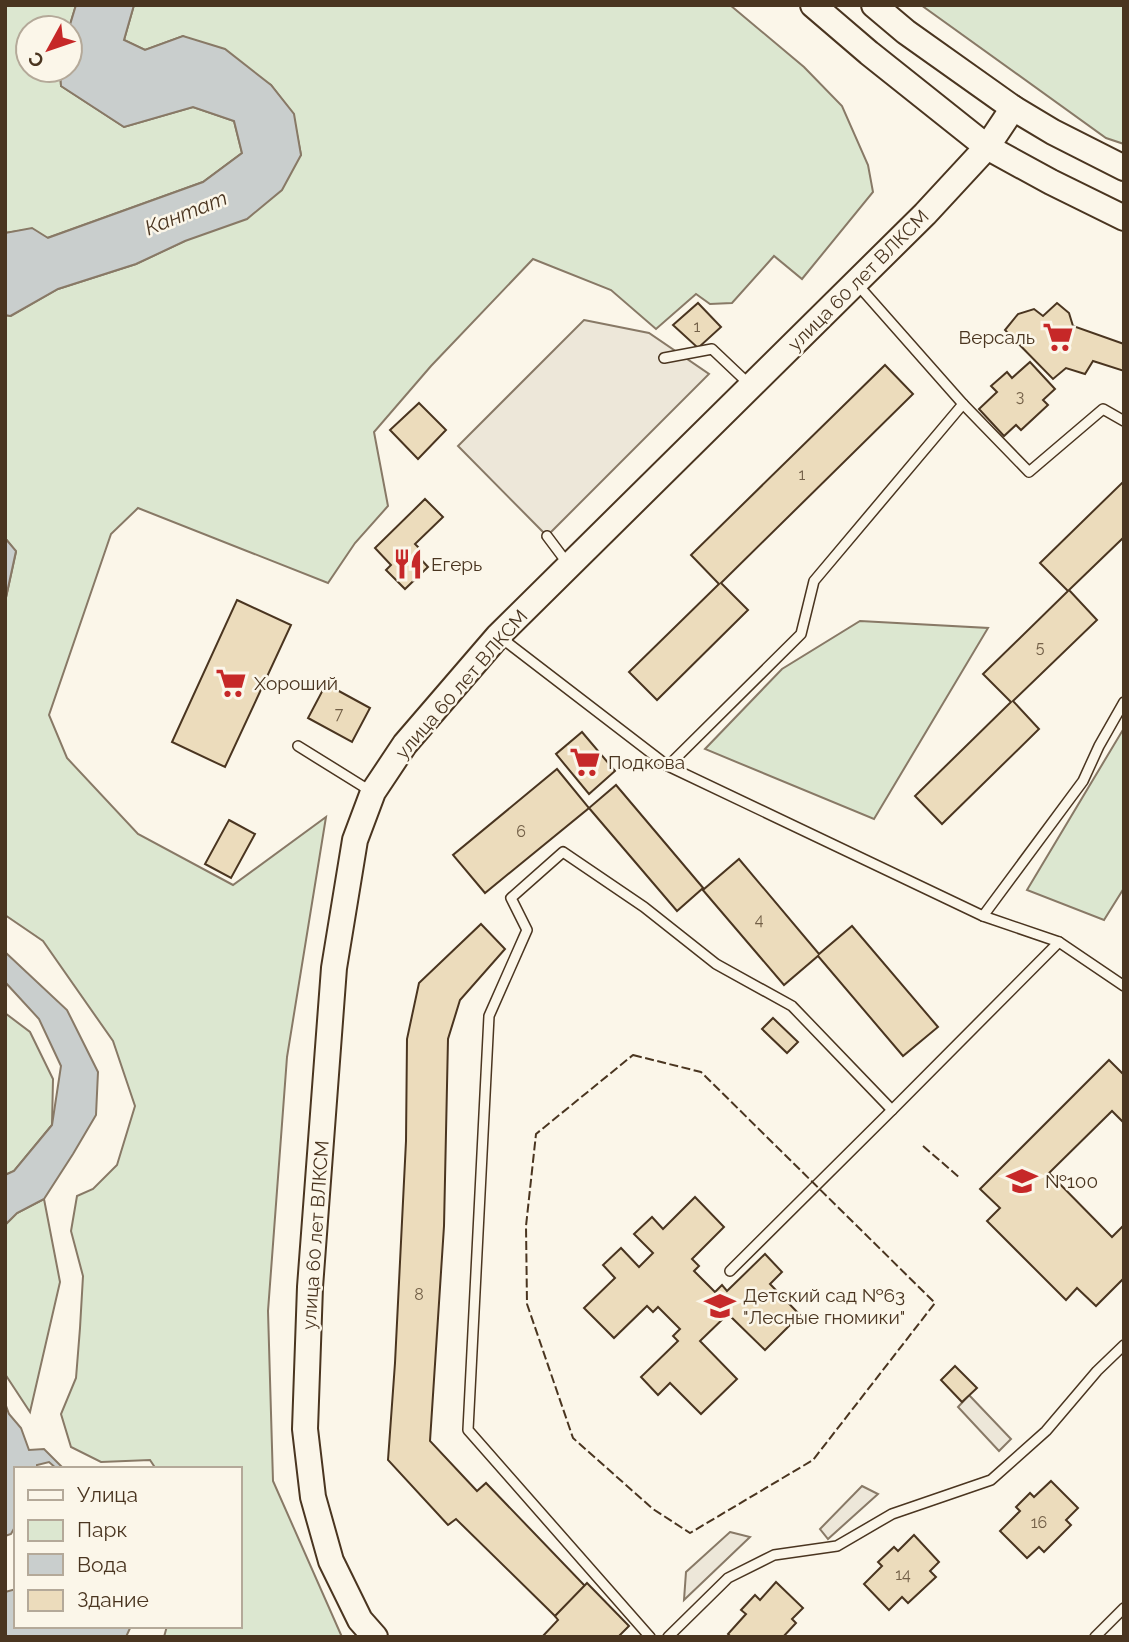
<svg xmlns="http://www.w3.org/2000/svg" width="1129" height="1642" font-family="Raleway,sans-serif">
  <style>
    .green { fill: #dce7d0; stroke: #887966; stroke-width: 2 }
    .parking { fill: #ede7d9; stroke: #887966; stroke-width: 2 }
    .water { fill: #c9cecd; stroke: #887966; stroke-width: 2 }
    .building { fill: #ecdcbc; stroke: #4a3520; stroke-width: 2 }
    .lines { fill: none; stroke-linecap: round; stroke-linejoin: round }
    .lane-casing { stroke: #4a3520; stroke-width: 12 }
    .secondary-casing { stroke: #4a3520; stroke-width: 28 }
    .lane { stroke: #fbf6e9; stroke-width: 9 }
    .secondary { stroke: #fbf6e9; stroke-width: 24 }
    .fence { stroke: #4a3520; stroke-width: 2; stroke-dasharray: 9 3.5; stroke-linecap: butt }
    .labels { text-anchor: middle; stroke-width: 5; stroke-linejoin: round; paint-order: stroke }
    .number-label { font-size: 16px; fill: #725f47 }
    .street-label { font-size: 19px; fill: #4a3520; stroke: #fbf6e9 }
    .poi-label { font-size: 19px; fill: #4a3520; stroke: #fbf6e9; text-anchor: start }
    .water-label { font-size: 21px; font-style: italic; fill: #4a3520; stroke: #fbf6e9 }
  </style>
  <rect width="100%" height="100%" fill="#fbf6e9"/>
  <g class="green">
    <polygon points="5,5 76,5 69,28 28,28 28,70 60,70 61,86 124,127 193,107 234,121 242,153 203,182 47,238 32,229 5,233"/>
    <polygon points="134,5 730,5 804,67 842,106 868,165 873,192 802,279 774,256 732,303 710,304 696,294 656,329 611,290 533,259 431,366 374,432 388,506 355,543 328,583 138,508 111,534 49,715 67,758 138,834 233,885 326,817 287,1057 268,1311 273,1481 342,1637 164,1637 167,1626 240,1626 240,1469 156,1469 150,1460 101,1462 71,1447 61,1414 76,1378 80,1328 83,1276 71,1231 77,1196 93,1189 117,1165 135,1106 113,1041 43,941 5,915 5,602 16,552 5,538 5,315 11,316 58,289 136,264 185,241 301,155 293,114 271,85 183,36 145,50 124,40"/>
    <polygon points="921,5 1124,5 1124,144 1106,138"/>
    <polygon points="860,621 988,628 874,819 705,749 782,669"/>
    <polygon points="1124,728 1124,888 1104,920 1027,890"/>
    <polygon points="5,1013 30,1032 53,1079 52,1125 14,1171 5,1175"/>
    <polygon points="44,1199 60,1282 30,1412 5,1374 5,1225 17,1213"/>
  </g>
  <g class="parking">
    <polygon points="584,320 649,333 709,374 547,536 458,446"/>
    <polygon points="969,1395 1011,1439 999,1451 958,1407"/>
    <polygon points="862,1486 878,1494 828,1539 820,1529"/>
    <polygon points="730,1532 750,1537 684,1600 686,1572"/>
  </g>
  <g class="water">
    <polygon points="76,5 134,5 124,40 145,50 183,36 225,49 271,85 294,114 301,155 282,190 247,219 185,241 136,264 58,289 10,316 5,315 5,233 32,228 48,238 203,182 242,153 234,121 193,107 124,127 61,86 60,70 70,70 69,28"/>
    <polygon points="5,538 16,551 5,602"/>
    <polygon points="5,952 67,1010 98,1072 96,1115 73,1154 44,1199 17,1213 5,1225 5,1175 14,1171 52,1125 61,1066 39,1019 5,982"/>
    <polygon points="5,1403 9,1414 21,1428 29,1450 44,1449 64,1469 57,1469 49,1462 37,1465 37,1469 16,1469 16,1525 11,1534 5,1536"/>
    <polygon points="16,1589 16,1626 131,1626 126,1637 5,1637 5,1592"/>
  </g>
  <g class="building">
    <polygon points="698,303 721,327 698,348 673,325"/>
    <polygon points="1057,303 1069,313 1073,326 1124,344 1124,371 1093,361 1085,374 1066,368 1053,379 1005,330 1018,314 1034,309 1043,316"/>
    <polygon points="1030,362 1055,389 1043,400 1048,405 1021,430 1016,425 1004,436 979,409 997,392 991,386 1007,372 1012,378"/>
    <polygon points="885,365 913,394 721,583 748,610 657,700 629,672 719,584 691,555"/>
    <polygon points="419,403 446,430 418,459 390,430"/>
    <polygon points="1124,481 1124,537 1069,590 1097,620 1013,701 1039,729 942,824 915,796 1011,702 983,674 1068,591 1040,563"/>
    <polygon points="425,499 443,517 415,544 421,550 416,554 428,567 405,589 386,570 391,565 375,548"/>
    <polygon points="237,600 291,625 225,767 172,742"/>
    <polygon points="326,684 370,708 352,742 308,718"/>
    <polygon points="582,732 615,771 589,794 556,754"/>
    <polygon points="557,769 589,808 485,893 453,855"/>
    <polygon points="616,785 704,889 739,859 819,954 852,926 938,1027 903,1056 818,956 784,985 702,889 677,911 589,808"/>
    <polygon points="229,820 255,834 231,878 205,864"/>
    <polygon points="481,924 505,949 460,1000 448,1039 444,1226 430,1441 477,1491 486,1483 585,1586 555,1616 456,1519 448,1525 388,1460 395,1363 406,1141 407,1039 419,983"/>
    <polygon points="773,1018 798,1042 787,1053 762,1029"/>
    <polygon points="1109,1060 1124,1075 1124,1123 1112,1111 1049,1173 1112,1237 1124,1225 1124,1278 1096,1306 1077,1288 1066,1300 987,1221 1000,1208 980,1189"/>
    <polygon points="695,1197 724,1227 692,1259 699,1266 694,1271 715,1292 722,1285 727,1291 765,1254 782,1272 770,1284 800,1315 765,1350 728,1314 700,1341 737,1379 701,1414 670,1383 658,1395 641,1377 678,1341 673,1336 680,1329 658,1307 653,1312 647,1306 614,1338 584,1308 615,1278 603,1265 621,1248 639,1267 653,1253 634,1234 652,1217 663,1229"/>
    <polygon points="955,1366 977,1388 962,1402 941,1380"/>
    <polygon points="1051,1481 1078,1508 1066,1520 1071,1525 1044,1552 1039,1547 1027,1558 1000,1531 1020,1511 1016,1507 1030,1493 1034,1497"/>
    <polygon points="914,1535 939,1562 930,1571 936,1577 908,1603 902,1597 889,1610 864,1584 882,1566 878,1562 894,1547 898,1551"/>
    <polygon points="776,1582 803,1608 792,1619 796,1623 783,1637 731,1637 728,1634 746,1614 741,1610 755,1595 760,1600"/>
    <polygon points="587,1583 629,1626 618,1637 542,1637 558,1620 555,1616"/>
  </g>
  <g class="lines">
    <g class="lane-casing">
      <g id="lane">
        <polyline points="857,284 963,404 1029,472 1103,409 1124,421"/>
        <polyline points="664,358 712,349 750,385"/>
        <polyline points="547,536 568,564"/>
        <polyline points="500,637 668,766 983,916 1059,942 1124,986"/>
        <polyline points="298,746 372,792"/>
        <polyline points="668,766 801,634 814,581 963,404"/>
        <polyline points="983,916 1083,781 1099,746 1124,702"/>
        <polyline points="730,1271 892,1110"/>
        <polyline points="650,1637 468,1430 489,1016 527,930 511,898 563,852 644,907 716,964 792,1006 892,1110 1059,942"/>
        <polyline points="668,1637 728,1578 774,1555 837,1546 892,1514 991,1480 1046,1431 1097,1371 1124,1345"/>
        <polyline points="1095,1637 1124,1608"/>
      </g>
    </g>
    <g class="secondary-casing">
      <g id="secondary">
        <polyline points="813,5 869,53 987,147 1051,182 1124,218"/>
        <polyline points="874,5 906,32 1013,108 1053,132 1124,168"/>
        <polyline points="375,1637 360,1620 331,1561 313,1497 305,1429 310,1287 334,968 355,840 373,792 405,744 498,636 925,214 987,147 1013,108"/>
      </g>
    </g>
    <use href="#lane" class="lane"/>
    <use href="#secondary" class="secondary"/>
    <g class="fence">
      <polygon points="633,1055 701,1072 935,1303 813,1460 690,1533 653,1509 573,1438 527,1304 526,1226 536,1134"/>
      <polyline points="923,1146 960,1178"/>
    </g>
  </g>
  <defs>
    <g id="supermarket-bare" transform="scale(2.415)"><path d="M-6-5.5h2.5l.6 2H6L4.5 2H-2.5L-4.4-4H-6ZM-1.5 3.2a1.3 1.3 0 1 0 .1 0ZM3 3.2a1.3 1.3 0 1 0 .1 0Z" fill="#c62828" stroke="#fbf6e9" stroke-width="2.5" paint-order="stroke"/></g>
    <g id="restaurant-bare" transform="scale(2.415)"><path d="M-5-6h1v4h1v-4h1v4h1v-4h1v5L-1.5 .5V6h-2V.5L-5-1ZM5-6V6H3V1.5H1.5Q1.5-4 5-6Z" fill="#c62828" stroke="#fbf6e9" stroke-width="2.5" paint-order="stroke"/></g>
    <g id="school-bare" transform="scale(2.415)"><path d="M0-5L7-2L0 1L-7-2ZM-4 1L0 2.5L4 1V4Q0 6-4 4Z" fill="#c62828" stroke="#fbf6e9" stroke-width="2.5" paint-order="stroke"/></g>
  </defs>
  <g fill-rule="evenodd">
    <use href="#supermarket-bare" x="1058" y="337"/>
    <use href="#restaurant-bare" x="408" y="564"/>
    <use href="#supermarket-bare" x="231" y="683"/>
    <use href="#supermarket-bare" x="585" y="762"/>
    <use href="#school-bare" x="1022" y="1181"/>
    <use href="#school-bare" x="720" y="1306"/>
  </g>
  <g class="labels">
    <g class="number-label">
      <text x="697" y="332">1</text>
      <text x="1020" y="402">3</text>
      <text x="802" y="480">1</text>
      <text x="1040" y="653">5</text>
      <text x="339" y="719">7</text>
      <text x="521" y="837">6</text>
      <text x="759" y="925">4</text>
      <text x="419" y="1300">8</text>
      <text x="1039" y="1528">16</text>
      <text x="903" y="1580">14</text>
    </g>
    <g class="street-label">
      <text transform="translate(858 280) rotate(-45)" y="7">улица 60 лет ВЛКСМ</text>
      <text transform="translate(461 684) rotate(-49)" y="7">улица 60 лет ВЛКСМ</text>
      <text transform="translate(315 1235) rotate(-86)" y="7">улица 60 лет ВЛКСМ</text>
    </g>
    <g class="poi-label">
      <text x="1035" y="344" text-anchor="end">Версаль</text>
      <text x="431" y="571">Егерь</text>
      <text x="254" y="690">Хороший</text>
      <text x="608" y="769">Подкова</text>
      <text x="1045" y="1188">№100</text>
      <text x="743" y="1302">Детский сад №63<tspan x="743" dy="22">"Лесные гномики"</tspan></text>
    </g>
    <g class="water-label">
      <text transform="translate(186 213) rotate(-22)" y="7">Кантат</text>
    </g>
  </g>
  <rect width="1129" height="1642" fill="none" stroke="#4a3520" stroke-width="14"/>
  <rect x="14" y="1467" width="228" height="161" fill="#fbf6e9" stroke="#b4a999" stroke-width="2"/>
  <rect x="28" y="1490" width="35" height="10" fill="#fbf6e9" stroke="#b4a999" stroke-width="2"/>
  <text x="77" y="1502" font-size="21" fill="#4a3520">Улица</text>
  <rect x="28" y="1520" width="35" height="21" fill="#dce7d0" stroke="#b4a999" stroke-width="2"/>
  <text x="77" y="1537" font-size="21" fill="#4a3520">Парк</text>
  <rect x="28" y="1554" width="35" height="21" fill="#c9cecd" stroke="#b4a999" stroke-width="2"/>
  <text x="77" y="1572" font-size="21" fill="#4a3520">Вода</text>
  <rect x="28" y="1590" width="35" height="21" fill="#ecdcbc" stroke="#b4a999" stroke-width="2"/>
  <text x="77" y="1607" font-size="21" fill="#4a3520">Здание</text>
  <g transform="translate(49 49) rotate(230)"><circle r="33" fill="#fbf6e9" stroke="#b4a999" stroke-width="2"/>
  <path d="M0-5L12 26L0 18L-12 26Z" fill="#c62828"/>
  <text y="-10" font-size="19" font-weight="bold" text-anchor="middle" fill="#4a3520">С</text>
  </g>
</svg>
